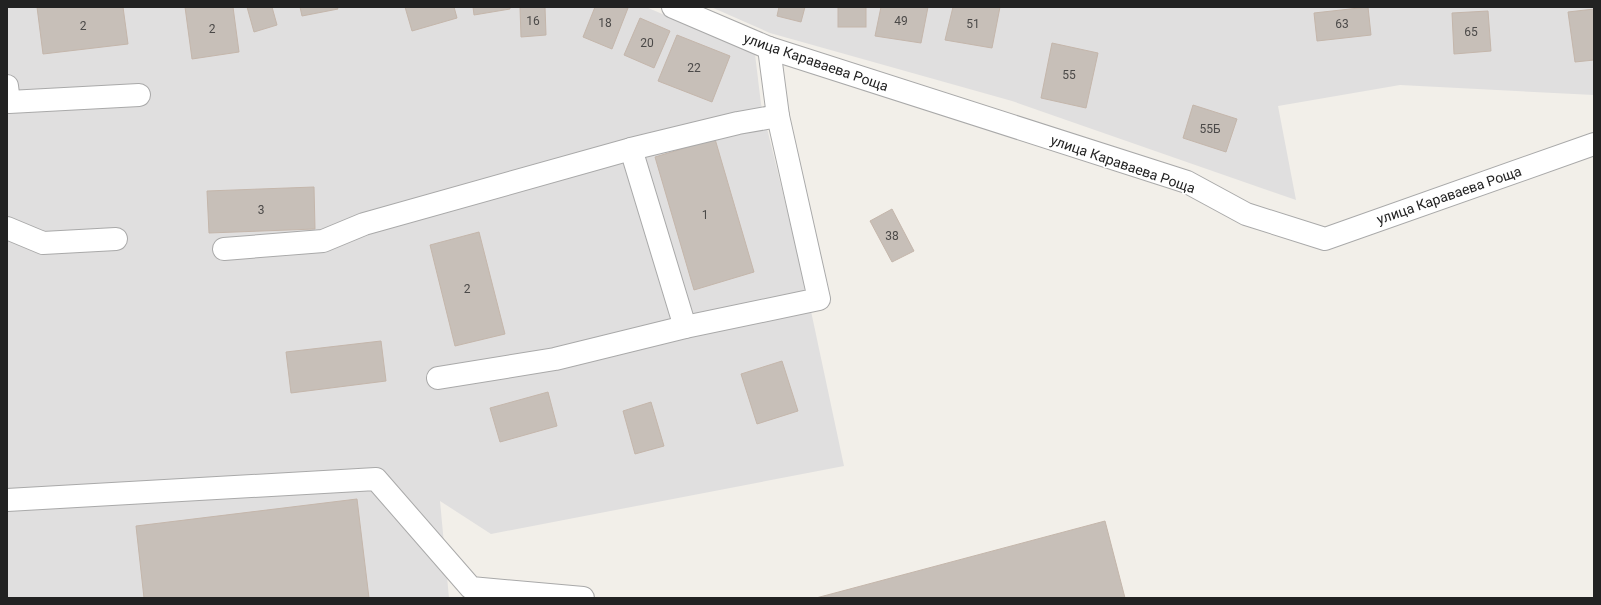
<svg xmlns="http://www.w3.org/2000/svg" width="1601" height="605" font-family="Roboto,sans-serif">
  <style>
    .residential { fill: #e0dfdf }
    .building { fill: #c7bfb8; stroke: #c4b6ab }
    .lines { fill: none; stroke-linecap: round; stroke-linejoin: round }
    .minor-casing { stroke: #a9a9a9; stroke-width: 24 }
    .minor { stroke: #fff; stroke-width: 22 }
    .labels { text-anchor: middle; stroke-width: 3.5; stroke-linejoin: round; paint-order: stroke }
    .number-label { font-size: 12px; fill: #4b4948 }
    .street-label { font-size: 14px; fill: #222; stroke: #fff }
  </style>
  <rect width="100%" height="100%" fill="#f2efe9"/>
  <g class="residential">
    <polygon points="7,7 646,7 755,54 761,104 805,283 844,466 491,534 440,501 449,598 7,598"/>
    <polygon points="711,7 1594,7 1594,95 1400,85 1278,106 1296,200 1012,101 770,33"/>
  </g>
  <g class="building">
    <polygon points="37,7 123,7 128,44 43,54"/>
    <polygon points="185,7 233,7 239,52 192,59"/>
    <polygon points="247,7 272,7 277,25 254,32"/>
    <polygon points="300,7 337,7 338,9 302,16"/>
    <polygon points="405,7 454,7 457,18 412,31"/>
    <polygon points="473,7 510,7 510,9 474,15"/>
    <polygon points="520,7 545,7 546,35 521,37"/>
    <polygon points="595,7 624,7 628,8 612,49 583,37"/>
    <polygon points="779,7 805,7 801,22 777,16"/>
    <rect x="838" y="7" width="28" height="20"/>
    <polygon points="881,7 928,7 921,43 875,36"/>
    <polygon points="953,7 1000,7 992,48 945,40"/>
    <polygon points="1368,7 1371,35 1317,41 1314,13"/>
    <polygon points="1594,9 1594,60 1575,62 1568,12"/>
    <polygon points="1488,11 1491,51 1454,54 1452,13"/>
    <polygon points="640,18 670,31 654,68 624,55"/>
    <polygon points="677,35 730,56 712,102 658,81"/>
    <polygon points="1052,43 1098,53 1086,108 1041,98"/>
    <polygon points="1193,105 1237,119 1226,152 1183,138"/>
    <polygon points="715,139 754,272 694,290 655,157"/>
    <polygon points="314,187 315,229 209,233 207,191"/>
    <polygon points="892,209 914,251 892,262 870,221"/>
    <polygon points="479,232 505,334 455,346 430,245"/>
    <polygon points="381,341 386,381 291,393 286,352"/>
    <polygon points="782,361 798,411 757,424 741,374"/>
    <polygon points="548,392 557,426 500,442 490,408"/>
    <polygon points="651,402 664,446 635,454 623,411"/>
    <polygon points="357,499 369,598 144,598 136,526"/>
    <polygon points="1105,521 1125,598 816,598"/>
  </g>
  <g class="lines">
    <g class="minor-casing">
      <g id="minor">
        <polyline points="673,7 769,48 1187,182 1246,214 1325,239 1594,144"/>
        <polyline points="7,86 9,102 139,95"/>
        <polyline points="631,149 685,327"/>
        <polyline points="7,228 43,243 116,239"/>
        <polyline points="224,249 323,241 364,224 631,149 738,123 778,116"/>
        <polyline points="438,378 555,359 685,327 819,299 778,116 769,48"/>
        <polyline points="7,500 376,479 471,588 583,598"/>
      </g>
    </g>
    <use href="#minor" class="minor"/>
  </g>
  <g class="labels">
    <g class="number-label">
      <text x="533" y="25">16</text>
      <text x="901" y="25">49</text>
      <text x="605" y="27">18</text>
      <text x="973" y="28">51</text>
      <text x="1342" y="28">63</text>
      <text x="83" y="30">2</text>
      <text x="212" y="33">2</text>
      <text x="1471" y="36">65</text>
      <text x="647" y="47">20</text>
      <text x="694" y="72">22</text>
      <text x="1069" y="79">55</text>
      <text x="1210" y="133">55Б</text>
      <text x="261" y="214">3</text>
      <text x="705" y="219">1</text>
      <text x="892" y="240">38</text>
      <text x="467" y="293">2</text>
    </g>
    <g class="street-label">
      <text transform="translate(816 62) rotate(19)" y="5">улица Караваева Роща</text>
      <text transform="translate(1123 164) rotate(19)" y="5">улица Караваева Роща</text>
      <text transform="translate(1449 195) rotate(-19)" y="5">улица Караваева Роща</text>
    </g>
  </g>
  <rect width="1601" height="605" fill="none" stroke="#222222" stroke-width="16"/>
</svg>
